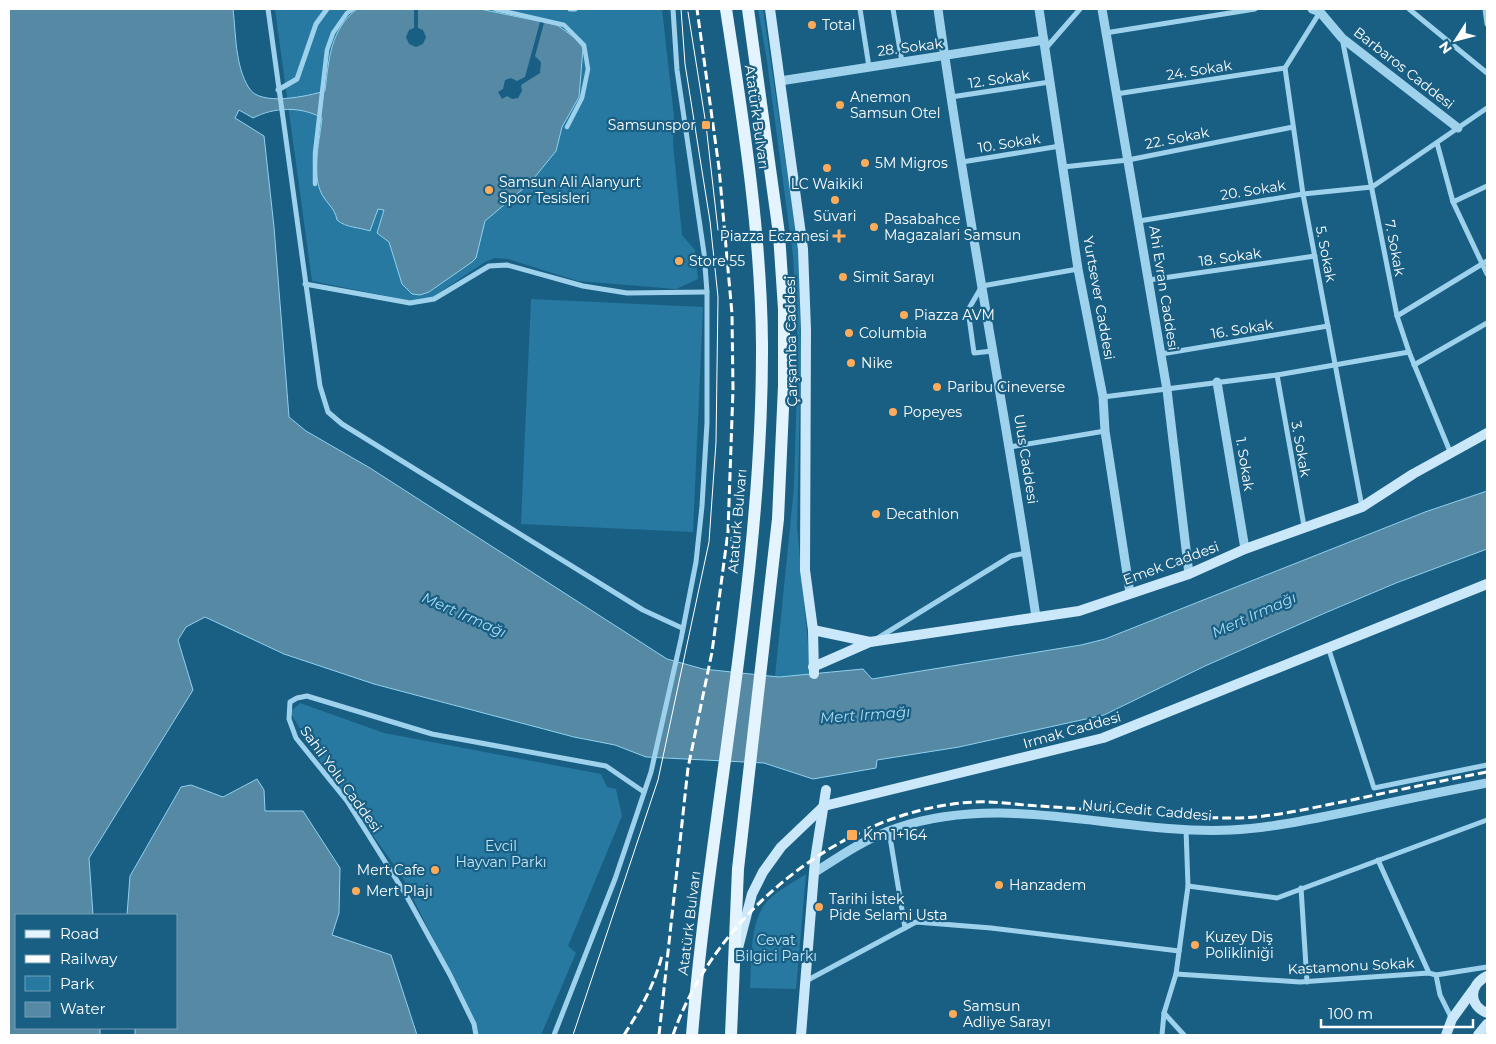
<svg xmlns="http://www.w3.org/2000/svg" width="1496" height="1044" font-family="Montserrat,sans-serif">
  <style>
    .green { fill: #2779a1 }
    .water { fill: #5589a4; stroke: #90d1ef }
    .pier { fill: #195f84 }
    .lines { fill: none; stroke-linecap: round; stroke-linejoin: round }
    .pedestrian { stroke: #9ed2ec; stroke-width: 4.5 }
    .minor { stroke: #9ed2ec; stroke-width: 5 }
    .tertiary { stroke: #9ed2ec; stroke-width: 9 }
    .secondary { stroke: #cae8f9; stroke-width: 10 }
    .primary { stroke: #e3f4ff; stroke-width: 12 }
    .tram { stroke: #fff; stroke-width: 1 }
    .rail { stroke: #fff; stroke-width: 3; stroke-dasharray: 9 4; stroke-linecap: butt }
    .poi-dot { fill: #ffab59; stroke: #195f84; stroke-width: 2 }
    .labels { text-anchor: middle; stroke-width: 4.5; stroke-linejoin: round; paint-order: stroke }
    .poi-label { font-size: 14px; fill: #fff; stroke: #195f84; text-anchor: start }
    .street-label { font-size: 14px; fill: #fff; stroke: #195f84 }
    .park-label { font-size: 14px; fill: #c3e7f9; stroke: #195f84 }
    .water-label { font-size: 15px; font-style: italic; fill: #a9dbf4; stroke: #195f84 }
  </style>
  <rect width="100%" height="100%" fill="#195f84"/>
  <g class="green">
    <polygon points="275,9 662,9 674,117 673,144 682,235 695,250 698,279 676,289 578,281 508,259 495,258 485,262 431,298 411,301 312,281"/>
    <polygon points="758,9 763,9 799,253 801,351 797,527 811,676 775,677 794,487 798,351 793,256 767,61"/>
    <polygon points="531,299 703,307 693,532 521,524"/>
    <polygon points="300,703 384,733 601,774 607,787 616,789 622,816 568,946 576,953 541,1035 477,1035 476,1025 402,876 314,753 290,712"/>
    <path d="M806 874 796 989 750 988C752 963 749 930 763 907 771 893 793 883 806 874Z"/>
  </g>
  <g class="water">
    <path d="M9 9H233C236 34 235 66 249 88 260 107 308 96 325 91 329 59 330 30 357 9H480L557 25 575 38 583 48 579 97 562 127 556 151 530 183 485 221 476 258 472 262 429 292 420 295 412 294 402 284 389 242 377 233 384 210 378 209 370 231C359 227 346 228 337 220 335 207 324 202 320 190 312 169 320 139 322 118 301 106 274 107 253 118L239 110 235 118 264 136 274 227 289 417 306 431 370 468 667 659 703 669 779 677 863 669 872 679 1081 645 1105 639 1425 512 1487 491V549L1396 583 1325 613 1205 666 1104 715 959 747 877 760 876 768 813 779 764 763 646 757 615 745 574 737 374 684 284 654 205 617 186 627 178 640 193 690 89 858 93 915H16V1028H100V1035H9Z"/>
    <polygon points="257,779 264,790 265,811 303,811 340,868 339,913 332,935 391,955 417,1035 135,1035 135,1028 176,1028 176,915 127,915 130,876 181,787 191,785 223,797"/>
  </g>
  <g class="pier">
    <polygon points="414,9 418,9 418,28 423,30 426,37 423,44 416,47 409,44 406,37 409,30 414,28"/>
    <polygon points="540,22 544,23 535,56 541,62 540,73 521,85 522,91 518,98 512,99 507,96 502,99 498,92 503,89 505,80 511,78 517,81 525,77"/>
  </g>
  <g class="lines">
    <g class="pedestrian">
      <polyline points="495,9 564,25 584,45 588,69 582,98 567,127"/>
      <polyline points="315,184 315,153 327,50 333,33 347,13 353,9"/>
    </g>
    <g class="minor">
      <polyline points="268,9 320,386 328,412 342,424 643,610 682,628"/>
      <polyline points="570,9 575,9"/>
      <polyline points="860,9 869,67"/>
      <polyline points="893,9 902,62"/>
      <polyline points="1409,9 1487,73"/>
      <polyline points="1485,9 1487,24"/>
      <polyline points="1320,12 1285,68 1303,194 1362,507"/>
      <polyline points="1105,33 1255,9"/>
      <polyline points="1342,38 1397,316 1409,352 1451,454"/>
      <polyline points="1046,48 1080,9"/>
      <polyline points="278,90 297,79 316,24 327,9"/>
      <polyline points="1116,94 1285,68"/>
      <polyline points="951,97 1050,82"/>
      <polyline points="1437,143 1453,202 1487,274"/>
      <polyline points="962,162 1060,146"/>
      <polyline points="1063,167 1128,160 1293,127"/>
      <polyline points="1453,202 1487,186"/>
      <polyline points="1139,221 1303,194 1372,187 1487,108"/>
      <polyline points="1149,280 1315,256"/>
      <polyline points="305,284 410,303 434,299 489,266 507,265 583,286 627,293 707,292"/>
      <polyline points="1397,316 1487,261"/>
      <polyline points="993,351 974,353 968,310 982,286 1078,269"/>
      <polyline points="1161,354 1328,326"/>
      <polyline points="1414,365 1487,323"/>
      <polyline points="1277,375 1304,526"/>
      <polyline points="1103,397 1277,375 1409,352"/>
      <polyline points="1010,447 1105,431"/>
      <polyline points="878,638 1011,556 1026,553"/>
      <polyline points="1328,647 1374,788 1487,765"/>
      <polyline points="889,831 905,928"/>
      <polyline points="1378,860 1429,973"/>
      <polyline points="1188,886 1277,898 1487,820"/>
      <polyline points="1301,888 1307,982"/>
      <polyline points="1176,974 1300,982 1429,973 1436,975 1487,967"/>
      <polyline points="1436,975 1440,995 1452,1019"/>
      <polyline points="806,981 916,922 991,928 1179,951"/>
      <polyline points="1164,1013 1184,1035"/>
      <polyline points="476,1035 474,1024 450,975 406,895 347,801 296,738 289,719 290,702 297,698 307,696 432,734 606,766 644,792"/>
      <polyline points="554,1035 615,879 651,772 681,639 696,562 702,506 707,423 707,292 704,253 677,70 673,9"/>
      <polyline points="1162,1035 1164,1013 1176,974 1188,886 1186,829"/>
    </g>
    <g class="tertiary">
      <path d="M938 9C966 212 1006 414 1036 617"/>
      <polyline points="1039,9 1078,269 1103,397 1105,431 1130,593"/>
      <polyline points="1102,9 1167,390 1189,574"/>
      <polyline points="1312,9 1320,12 1342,38 1458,128"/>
      <polyline points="780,81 1044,40"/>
      <polyline points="1217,382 1245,549"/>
      <path d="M814 873C840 856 866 838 897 828 1006 791 1120 835 1231 830 1270 828 1308 820 1347 812 1393 802 1440 792 1487 783"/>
    </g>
    <g class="secondary">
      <polyline points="770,9 803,249 806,330 805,570 813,630 814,674"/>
      <polyline points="813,630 870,642"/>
      <polyline points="813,667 870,642 1079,611 1189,574 1245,549 1362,507 1413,474 1487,433"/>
      <polyline points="738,948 752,894 763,872 781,847 824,806 1103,738 1487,584"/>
      <path d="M1487 976C1469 985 1468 1005 1487 1013"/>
      <polyline points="801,1035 815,860 826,790"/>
      <polyline points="1446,1035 1452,1019 1473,990"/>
      <polyline points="1478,1035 1487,1024"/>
    </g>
    <g class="primary">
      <path d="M692 1035C711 805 763 576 762 344 761 231 743 120 726 9"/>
      <polyline points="731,1035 738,869 778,519 784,386 784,309 779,234 748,9"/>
    </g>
    <g class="tram">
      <polyline points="688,12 706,125 718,230"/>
      <polyline points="573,1035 658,780 709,542 716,442 718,297 710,221 685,64 681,9"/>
    </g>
    <g class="rail">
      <path d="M624 1035C640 1010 655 984 662 955"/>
      <polyline points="659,1035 688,768 712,652 728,532 733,389 732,314 719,168 697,9"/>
      <path d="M673 1035C715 914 844 809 974 802 996 801 1018 805 1039 806 1103 810 1169 818 1233 818 1271 818 1310 808 1347 801 1394 791 1440 781 1487 772"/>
    </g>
  </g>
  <g class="poi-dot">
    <circle cx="812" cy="25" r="5"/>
    <circle cx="840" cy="105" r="5"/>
    <rect x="701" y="120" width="10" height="10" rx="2.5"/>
    <circle cx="865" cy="163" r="5"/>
    <circle cx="827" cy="168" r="5"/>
    <circle cx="489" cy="190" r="5"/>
    <circle cx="835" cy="200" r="5"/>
    <circle cx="874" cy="227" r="5"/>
    <path d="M836.5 228.5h5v5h5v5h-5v5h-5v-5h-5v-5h5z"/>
    <circle cx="679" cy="261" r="5"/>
    <circle cx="843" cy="277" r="5"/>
    <circle cx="904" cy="315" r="5"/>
    <circle cx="849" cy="333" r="5"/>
    <circle cx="851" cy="363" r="5"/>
    <circle cx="937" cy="387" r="5"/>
    <circle cx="893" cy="412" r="5"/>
    <circle cx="876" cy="514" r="5"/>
    <rect x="846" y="829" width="12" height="12" rx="2.5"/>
    <circle cx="435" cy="870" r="5"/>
    <circle cx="999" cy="885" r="5"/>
    <circle cx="356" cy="891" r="5"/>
    <circle cx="819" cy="907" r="5"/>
    <circle cx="1195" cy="945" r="5"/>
    <circle cx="953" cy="1014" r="5"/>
  </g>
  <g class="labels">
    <g class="poi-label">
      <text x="822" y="30">Total</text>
      <text x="850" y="102">Anemon<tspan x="850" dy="16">Samsun Otel</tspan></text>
      <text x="696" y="130" text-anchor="end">Samsunspor</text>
      <text x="875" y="168">5M Migros</text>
      <text x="499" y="187">Samsun Ali Alanyurt<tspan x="499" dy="16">Spor Tesisleri</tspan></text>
      <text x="827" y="189" text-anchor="middle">LC Waikiki</text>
      <text x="835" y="221" text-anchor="middle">Süvari</text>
      <text x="884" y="224">Pasabahce<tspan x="884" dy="16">Magazalari Samsun</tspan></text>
      <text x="829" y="241" text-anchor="end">Piazza Eczanesi</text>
      <text x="689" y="266">Store 55</text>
      <text x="853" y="282">Simit Sarayı</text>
      <text x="914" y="320">Piazza AVM</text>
      <text x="859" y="338">Columbia</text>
      <text x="861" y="368">Nike</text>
      <text x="947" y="392">Paribu Cineverse</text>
      <text x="903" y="417">Popeyes</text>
      <text x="886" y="519">Decathlon</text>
      <text x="863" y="840">Km 1+164</text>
      <text x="425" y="875" text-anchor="end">Mert Cafe</text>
      <text x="1009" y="890">Hanzadem</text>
      <text x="366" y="896">Mert Plajı</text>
      <text x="829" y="904">Tarihi İstek<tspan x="829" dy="16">Pide Selami Usta</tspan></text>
      <text x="1205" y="942">Kuzey Diş<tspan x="1205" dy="16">Polikliniği</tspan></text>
      <text x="963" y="1011">Samsun<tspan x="963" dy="16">Adliye Sarayı</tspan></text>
    </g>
    <g class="street-label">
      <text transform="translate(910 47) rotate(-7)" y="5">28. Sokak</text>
      <text transform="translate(1404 68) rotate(38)" y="5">Barbaros Caddesi</text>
      <text transform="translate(1199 70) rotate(-9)" y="5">24. Sokak</text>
      <text transform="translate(999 79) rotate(-8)" y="5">12. Sokak</text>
      <text transform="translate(757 117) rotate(82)" y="5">Atatürk Bulvarı</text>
      <text transform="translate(1177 138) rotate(-11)" y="5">22. Sokak</text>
      <text transform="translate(1009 143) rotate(-9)" y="5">10. Sokak</text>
      <text transform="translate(1253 190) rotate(-9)" y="5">20. Sokak</text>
      <text transform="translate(1395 248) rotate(79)" y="5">7. Sokak</text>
      <text transform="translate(1326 254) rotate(79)" y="5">5. Sokak</text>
      <text transform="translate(1230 257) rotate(-8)" y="5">18. Sokak</text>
      <text transform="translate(1164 288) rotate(81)" y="5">Ahi Evran Caddesi</text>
      <text transform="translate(1099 298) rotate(80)" y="5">Yurtsever Caddesi</text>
      <text transform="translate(1242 329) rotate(-9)" y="5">16. Sokak</text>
      <text transform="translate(791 341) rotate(-91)" y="5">Çarşamba Caddesi</text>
      <text transform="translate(1301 449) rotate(80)" y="5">3. Sokak</text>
      <text transform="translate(1026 459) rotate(81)" y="5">Ulus Caddesi</text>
      <text transform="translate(1245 464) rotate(81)" y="5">1. Sokak</text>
      <text transform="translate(737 521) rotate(-85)" y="5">Atatürk Bulvarı</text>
      <text transform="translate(1171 563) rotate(-20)" y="5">Emek Caddesi</text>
      <text transform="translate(1072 730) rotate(-16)" y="5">Irmak Caddesi</text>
      <text transform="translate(341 779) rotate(54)" y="5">Sahil Yolu Caddesi</text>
      <text transform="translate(1147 810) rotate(5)" y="5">Nuri Cedit Caddesi</text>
      <text transform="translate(689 923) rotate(-83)" y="5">Atatürk Bulvarı</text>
      <text transform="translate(1351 966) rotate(-3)" y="5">Kastamonu Sokak</text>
    </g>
    <g class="park-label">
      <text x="501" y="851">Evcil<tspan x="501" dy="16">Hayvan Parkı</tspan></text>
      <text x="776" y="945">Cevat<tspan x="776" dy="16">Bilgici Parkı</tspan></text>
    </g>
    <g class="water-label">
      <text transform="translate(464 615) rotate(24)" y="5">Mert Irmağı</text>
      <text transform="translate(1254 615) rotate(-24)" y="5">Mert Irmağı</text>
      <text transform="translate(865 715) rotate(-4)" y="5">Mert Irmağı</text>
    </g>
  </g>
  <rect width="1496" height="1044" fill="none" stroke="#ffffff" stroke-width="20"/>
  <rect x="15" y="914" width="162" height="115" fill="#195f84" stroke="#759fb5"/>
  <rect x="25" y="930" width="25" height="8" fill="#e3f4ff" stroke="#759fb5"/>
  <text x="60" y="939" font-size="15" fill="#ffffff">Road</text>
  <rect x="25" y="955" width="25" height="8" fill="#ffffff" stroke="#759fb5"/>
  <text x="60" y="964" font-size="15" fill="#ffffff">Railway</text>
  <rect x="25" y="976" width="25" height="15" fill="#2779a1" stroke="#759fb5"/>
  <text x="60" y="989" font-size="15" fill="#ffffff">Park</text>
  <rect x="25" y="1002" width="25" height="15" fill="#5589a4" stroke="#759fb5"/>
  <text x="60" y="1014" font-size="15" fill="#ffffff">Water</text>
  <g transform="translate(1456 40) rotate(234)" stroke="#195f84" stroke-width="4" paint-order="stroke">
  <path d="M0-4L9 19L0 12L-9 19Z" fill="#ffffff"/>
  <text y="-8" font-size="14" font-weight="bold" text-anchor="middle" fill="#ffffff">N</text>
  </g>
  <path d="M1321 1019v8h152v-8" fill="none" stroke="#ffffff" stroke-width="2.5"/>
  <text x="1328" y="1019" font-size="15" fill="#ffffff" stroke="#195f84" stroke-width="4" paint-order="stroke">100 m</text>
</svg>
